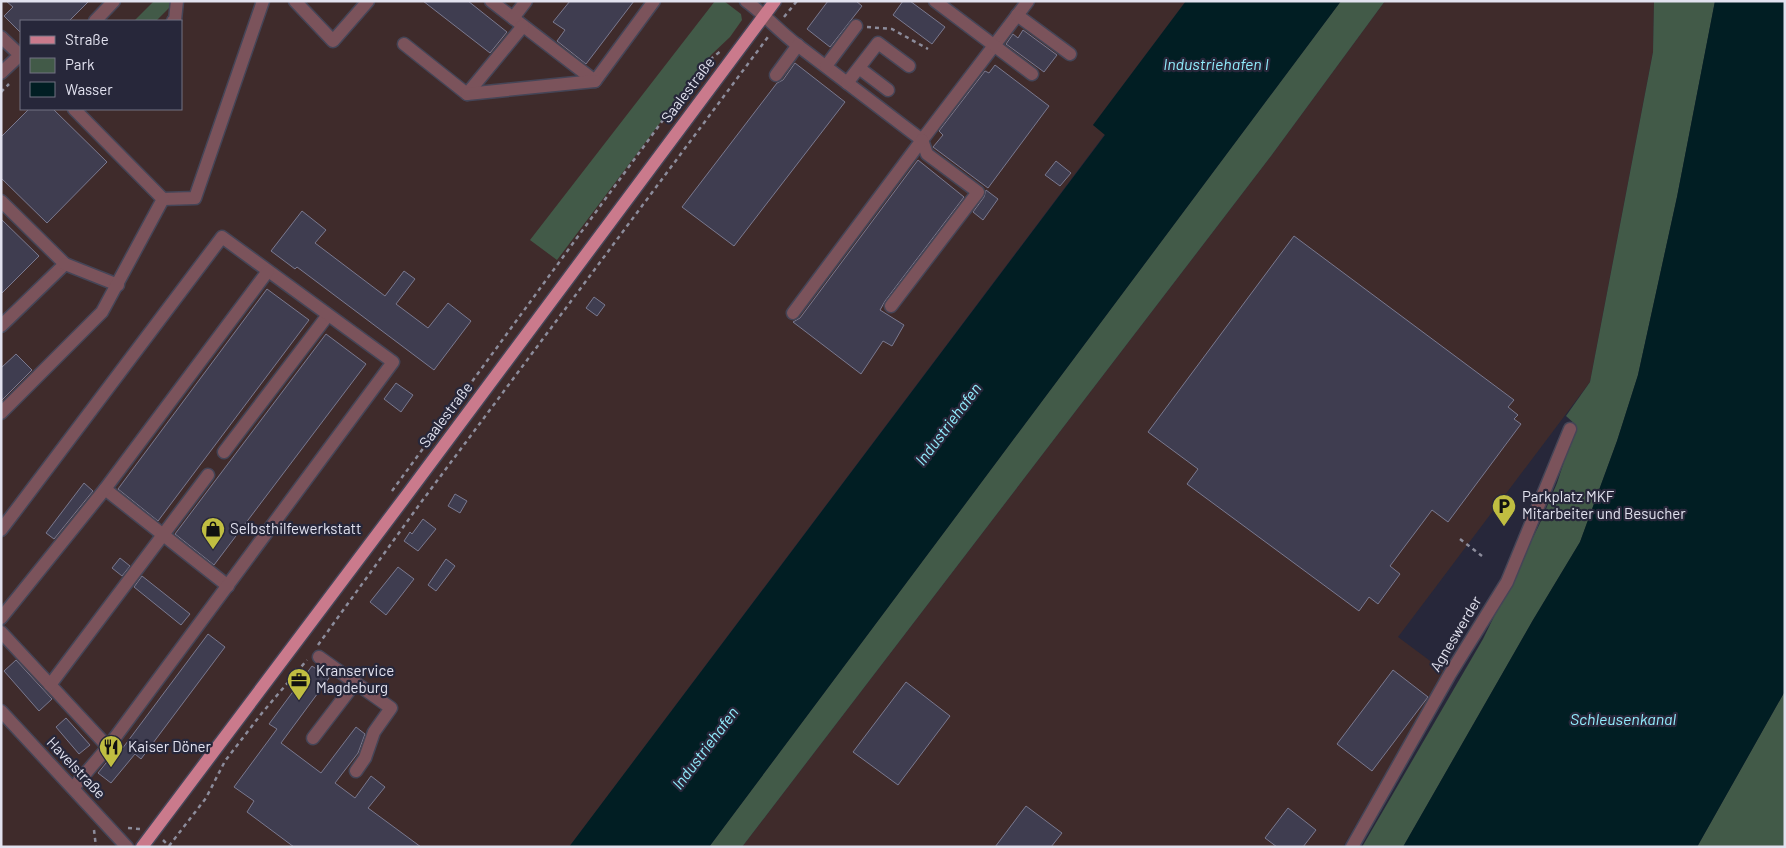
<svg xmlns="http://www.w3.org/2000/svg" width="1786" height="848" font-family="Barlow,sans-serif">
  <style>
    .industrial { fill: #3f2b2b; fill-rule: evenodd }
    .green { fill: #425a48 }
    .water { fill: #011e23 }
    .building { fill: #3f3d50; stroke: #7a798f }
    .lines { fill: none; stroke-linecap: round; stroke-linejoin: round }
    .minor-casing { stroke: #454557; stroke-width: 15 }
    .major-casing { stroke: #454557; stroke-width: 15 }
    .path { stroke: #8c8c9b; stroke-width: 2.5; stroke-dasharray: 4 4; stroke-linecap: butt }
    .minor { stroke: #7b535b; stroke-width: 12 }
    .major { stroke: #ca7a8c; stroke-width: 12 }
    .labels { text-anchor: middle; stroke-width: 4.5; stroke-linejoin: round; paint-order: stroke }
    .street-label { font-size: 15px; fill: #e2e2ef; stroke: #27273a }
    .poi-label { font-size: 15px; fill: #e2e2ef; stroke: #27273a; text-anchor: start }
    .water-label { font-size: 16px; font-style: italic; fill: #92edfe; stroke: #27273a }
  </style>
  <rect width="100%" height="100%" fill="#27273a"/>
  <g class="industrial">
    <path d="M1 1H1186L1093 125 1105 134 569 847H1ZM21 21H181V109H21Z"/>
    <polygon points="1385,1 1654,1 1653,52 1590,382 1398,637 1445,672 1343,847 742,847 1271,156"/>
  </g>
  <g class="green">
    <polygon points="154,1 172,1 172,5 156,21 134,21"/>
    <polygon points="715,1 724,1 741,14 742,20 730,37 711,55 557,260 530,240"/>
    <polygon points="1341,1 1385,1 1271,156 742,847 709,847"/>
    <polygon points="1654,1 1715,1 1677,197 1638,375 1617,441 1580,542 1533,620 1403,847 1362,847 1483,639 1540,523 1557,483 1576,425 1566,416 1590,382 1653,52"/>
    <polygon points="1785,691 1785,847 1697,847"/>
  </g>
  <g class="water">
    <polygon points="1186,1 1341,1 709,847 569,847 1105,135 1093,125"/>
    <polygon points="1715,1 1785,1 1785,691 1697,847 1403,847 1533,620 1580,542 1617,441 1638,375 1677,197"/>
  </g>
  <g class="building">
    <polygon points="6,1 89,1 69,21 21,21 21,33 4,16 13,7"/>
    <polygon points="423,1 468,1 507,32 490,53"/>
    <polygon points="570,1 634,1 586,64 557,41 565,30 553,22"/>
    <polygon points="828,1 856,1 862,6 830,47 807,29"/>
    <polygon points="903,1 910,1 945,27 932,44 893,15"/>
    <polygon points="1023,30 1057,55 1044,72 1006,44 1013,34 1018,38"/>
    <polygon points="795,63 845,102 734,246 682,207 777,83 783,80"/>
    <polygon points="995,65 1049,106 988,188 933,147 943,135 939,131 985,71 989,73"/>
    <polygon points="29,109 53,109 107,162 47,223 1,178 1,137"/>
    <polygon points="918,160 964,197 885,301 880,310 904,325 892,346 883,341 861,374 793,322 800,318"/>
    <polygon points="1056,161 1071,173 1060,186 1045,175"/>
    <polygon points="986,190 998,199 983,220 973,212 984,197"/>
    <polygon points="302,211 326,230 315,243 385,296 404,271 415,279 396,304 428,328 448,303 471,321 434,370 297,267 295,269 271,251"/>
    <polygon points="1,219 39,256 1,294"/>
    <polygon points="1294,236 1514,400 1508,407 1518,415 1514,419 1521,424 1448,522 1432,510 1390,566 1400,574 1378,604 1369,597 1359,611 1187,484 1198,469 1148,432"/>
    <polygon points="267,289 309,320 158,521 118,489"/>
    <polygon points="594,297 605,305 597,316 586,308"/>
    <polygon points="326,334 366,364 214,565 175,534"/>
    <polygon points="16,354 32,370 1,401 1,368"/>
    <polygon points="396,383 413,395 401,412 384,399"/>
    <polygon points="84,483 93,491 54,539 46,533"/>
    <polygon points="455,494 467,501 460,513 448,506"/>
    <polygon points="423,519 436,529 418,551 404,541 410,532 412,534"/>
    <polygon points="120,558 130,566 122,576 112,568"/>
    <polygon points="446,559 455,566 436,591 428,585"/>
    <polygon points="398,567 414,579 386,615 370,602"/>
    <polygon points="142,576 190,614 181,625 134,587"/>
    <polygon points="208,634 225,647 141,759 135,754 111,783 98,773 110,758 113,761"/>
    <polygon points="16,660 52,699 39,711 4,671"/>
    <polygon points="312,666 329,678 281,743 321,773 356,727 365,734 358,753 335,783 355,798 371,776 385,787 368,808 421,847 294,847 247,812 254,801 234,787 277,729 269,724"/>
    <polygon points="1393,670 1428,697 1372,771 1337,744"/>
    <polygon points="906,682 950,716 898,785 853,752"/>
    <polygon points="66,718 90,745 79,754 56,727"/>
    <polygon points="1026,806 1062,833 1051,847 995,847"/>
    <polygon points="1288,808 1316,830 1303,847 1277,847 1265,838"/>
  </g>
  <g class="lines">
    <g class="minor-casing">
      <g id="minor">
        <polyline points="295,1 333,41 368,1"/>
        <polyline points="491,1 595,81 654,1"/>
        <path d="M746 1C764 14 778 30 796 44L922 140 1028 1"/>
        <polyline points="935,1 1032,74"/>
        <polyline points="1017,15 1070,54"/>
        <polyline points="513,18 526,1"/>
        <polyline points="95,21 114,1"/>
        <polyline points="173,21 175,20 177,1"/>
        <polyline points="1,37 20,55 1,73"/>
        <polyline points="404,44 467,94 523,26"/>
        <polyline points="826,66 856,26"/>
        <polyline points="859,68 888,90"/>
        <polyline points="776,75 798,45"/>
        <polyline points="847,83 878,43 909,66"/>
        <polyline points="467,94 595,81"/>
        <polyline points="163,199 195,198 263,1"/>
        <polyline points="1,201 65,264 1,326"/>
        <polyline points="65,264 118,285"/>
        <polyline points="891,306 978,192 927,154 922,140"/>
        <polyline points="793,313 922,140"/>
        <polyline points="1,413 102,312 163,199 74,109"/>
        <polyline points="224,452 328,315"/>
        <polyline points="105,489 228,586"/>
        <polyline points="1,530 222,237 393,362 108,747 73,788"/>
        <polyline points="1,618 105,489 268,271"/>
        <polyline points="1,632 108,747"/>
        <polyline points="319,657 391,708 374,732 365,758 356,771"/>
        <polyline points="50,685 208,475"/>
        <polyline points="1,711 127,847"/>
        <polyline points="313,738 355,683"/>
        <polyline points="1352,847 1450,674 1507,582 1570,429"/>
      </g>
    </g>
    <g class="major-casing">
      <polyline id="major" points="142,847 409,492 775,1"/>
    </g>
    <g class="path">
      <polyline points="784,17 797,1"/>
      <polyline points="867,27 892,29 928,49"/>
      <polyline points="1,92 9,84"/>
      <polyline points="392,491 666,116 713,57 721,51"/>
      <polyline points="1460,539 1482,556"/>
      <polyline points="318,645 422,501 768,37"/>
      <polyline points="128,828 140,829"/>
      <polyline points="94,830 96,847"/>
      <polyline points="163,840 169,846"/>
      <polyline points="169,846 206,798 225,761 262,713 307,660"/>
    </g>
    <use href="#minor" class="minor"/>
    <use href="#major" class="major"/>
  </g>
  <defs>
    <g id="parking-pin" transform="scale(1.25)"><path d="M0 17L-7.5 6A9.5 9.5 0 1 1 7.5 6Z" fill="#c0be41" stroke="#27273a"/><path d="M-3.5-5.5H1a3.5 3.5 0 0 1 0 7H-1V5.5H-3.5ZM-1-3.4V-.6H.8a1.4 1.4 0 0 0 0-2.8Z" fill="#111"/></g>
    <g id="shop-pin" transform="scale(1.25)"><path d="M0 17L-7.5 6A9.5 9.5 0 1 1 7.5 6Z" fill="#c0be41" stroke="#27273a"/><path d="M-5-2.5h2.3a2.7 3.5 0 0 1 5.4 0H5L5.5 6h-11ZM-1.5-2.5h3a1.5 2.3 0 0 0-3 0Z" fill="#111"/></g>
    <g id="office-pin" transform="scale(1.25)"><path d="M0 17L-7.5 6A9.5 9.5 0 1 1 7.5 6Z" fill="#c0be41" stroke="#27273a"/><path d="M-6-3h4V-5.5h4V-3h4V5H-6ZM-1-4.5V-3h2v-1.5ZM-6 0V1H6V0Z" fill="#111"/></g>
    <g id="restaurant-pin" transform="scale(1.25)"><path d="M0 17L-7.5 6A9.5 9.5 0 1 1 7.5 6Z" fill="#c0be41" stroke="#27273a"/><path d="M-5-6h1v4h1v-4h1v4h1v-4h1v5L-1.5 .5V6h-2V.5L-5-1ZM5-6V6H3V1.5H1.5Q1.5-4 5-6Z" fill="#111"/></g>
  </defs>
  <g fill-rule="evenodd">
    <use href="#parking-pin" x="1504" y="506"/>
    <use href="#shop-pin" x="213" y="529"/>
    <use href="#office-pin" x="299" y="680"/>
    <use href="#restaurant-pin" x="111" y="747"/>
  </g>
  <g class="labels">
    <g class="street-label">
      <text transform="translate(688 90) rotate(-53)" y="5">Saalestraße</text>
      <text transform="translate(446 415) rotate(-53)" y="5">Saalestraße</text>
      <text transform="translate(1456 634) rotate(-59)" y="5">Agneswerder</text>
      <text transform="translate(76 768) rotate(47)" y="5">Havelstraße</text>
    </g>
    <g class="poi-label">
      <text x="1522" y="502">Parkplatz MKF<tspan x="1522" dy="17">Mitarbeiter und Besucher</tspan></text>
      <text x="230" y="534">Selbsthilfewerkstatt</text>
      <text x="316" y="676">Kranservice<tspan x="316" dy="17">Magdeburg</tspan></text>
      <text x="128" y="752">Kaiser Döner</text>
    </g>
    <g class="water-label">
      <text x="1216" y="70">Industriehafen I</text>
      <text transform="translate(948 424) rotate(-53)" y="6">Industriehafen</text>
      <text x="1623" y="725">Schleusenkanal</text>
      <text transform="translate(705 748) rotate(-53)" y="6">Industriehafen</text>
    </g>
  </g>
  <rect width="1786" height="848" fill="none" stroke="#e2e2ef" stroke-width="5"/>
  <rect x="20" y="20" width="162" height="90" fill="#27273a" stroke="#727282"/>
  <rect x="30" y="36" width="25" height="8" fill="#ca7a8c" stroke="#727282"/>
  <text x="65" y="45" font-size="15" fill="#e2e2ef">Straße</text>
  <rect x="30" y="58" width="25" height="15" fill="#425a48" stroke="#727282"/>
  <text x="65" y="70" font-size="15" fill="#e2e2ef">Park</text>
  <rect x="30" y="82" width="25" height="15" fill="#011e23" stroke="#727282"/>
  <text x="65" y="95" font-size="15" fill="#e2e2ef">Wasser</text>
</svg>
